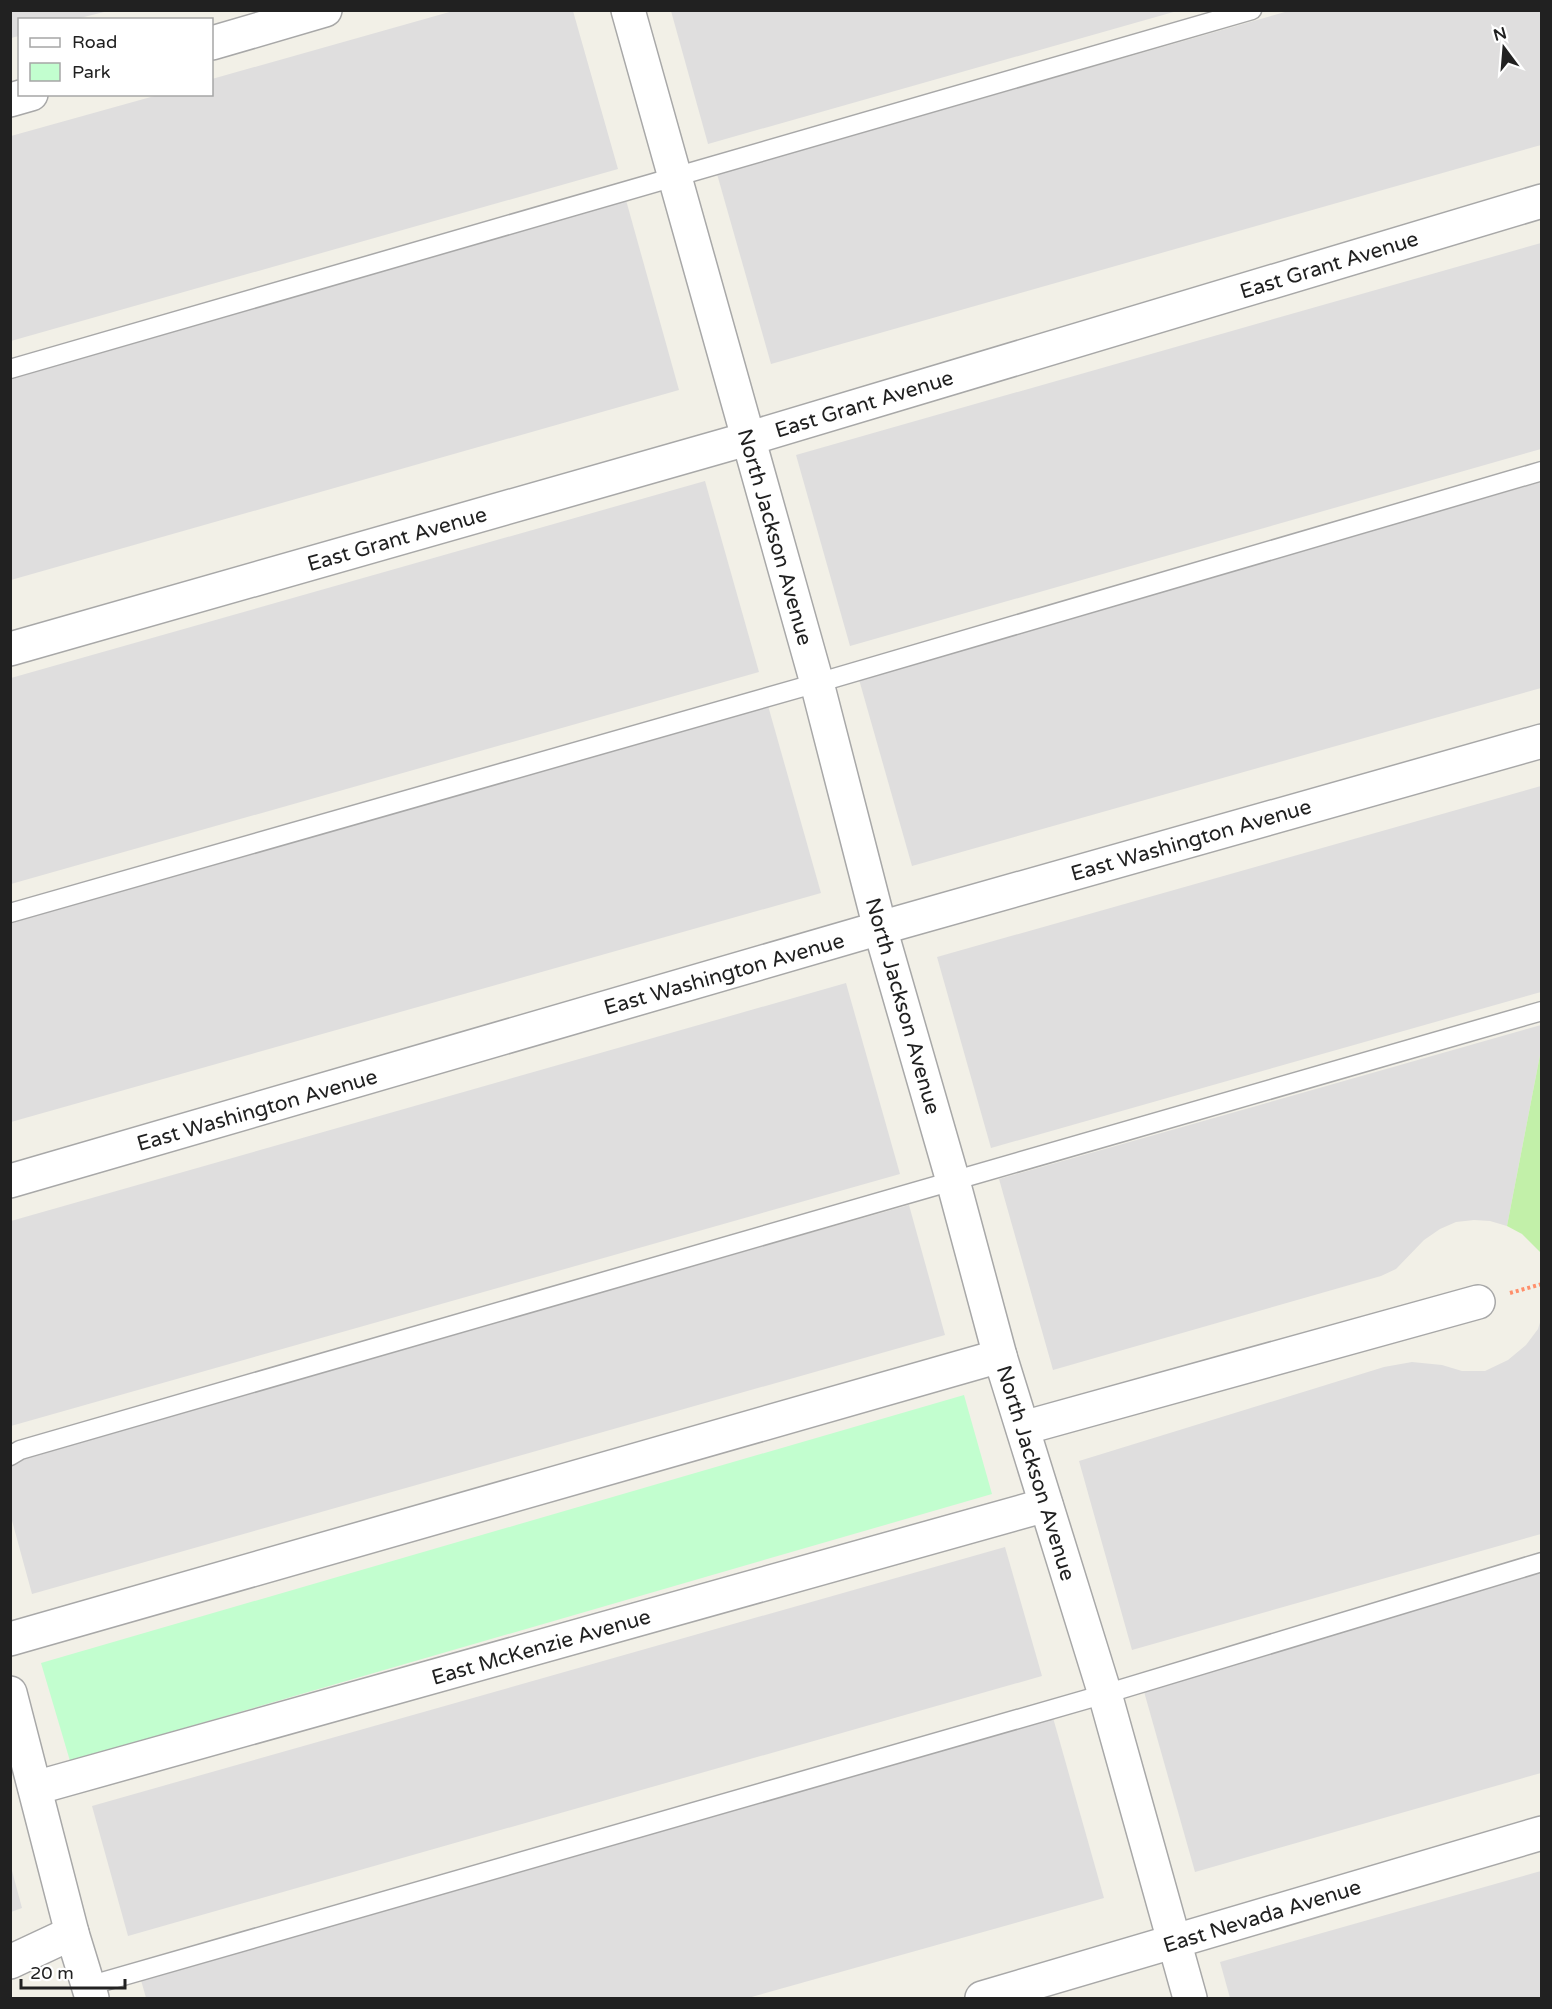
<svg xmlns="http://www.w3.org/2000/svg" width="1552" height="2009" font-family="'Varela Round',sans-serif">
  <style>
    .residential { fill: #dfdede }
    .grass { fill: #c2f0a9 }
    .park { fill: #c2fecf }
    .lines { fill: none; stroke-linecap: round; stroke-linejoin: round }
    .service-casing { stroke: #a8a8a8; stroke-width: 21 }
    .minor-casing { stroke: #a8a8a8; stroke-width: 36 }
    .path { stroke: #ff8f6b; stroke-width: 4; stroke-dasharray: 3 3; stroke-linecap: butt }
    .service { stroke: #fff; stroke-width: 18 }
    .minor { stroke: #fff; stroke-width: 33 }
    .labels { text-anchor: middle; stroke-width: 6; stroke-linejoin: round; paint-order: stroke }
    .street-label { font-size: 21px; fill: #212121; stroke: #fff }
  </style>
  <rect width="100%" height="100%" fill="#f2f0e7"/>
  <g class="residential">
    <polygon points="11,10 108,10 108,11 76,19 20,20 19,36 11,38"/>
    <polygon points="1292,10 1541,11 1541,145 771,364 717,174"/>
    <polygon points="453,11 573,11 618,169 11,341 11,136 158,95 212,94 212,79"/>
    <polygon points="671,11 671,10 1177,11 708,144"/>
    <polygon points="626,200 679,390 11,580 11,374"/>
    <polygon points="1541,243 1541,449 850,646 796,455"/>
    <polygon points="705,481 759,672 11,884 11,678"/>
    <polygon points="1541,482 1541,688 912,866 858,676"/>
    <polygon points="767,702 821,893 11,1122 11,916"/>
    <polygon points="1541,786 1541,992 991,1148 937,957"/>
    <polygon points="846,983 900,1174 11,1426 11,1221"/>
    <polygon points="1541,1025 1541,1050 1507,1226 1490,1221 1474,1220 1456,1222 1440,1229 1424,1240 1396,1269 1381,1276 1053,1370 999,1179"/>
    <polygon points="909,1205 945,1335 32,1594 11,1517 10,1459"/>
    <polygon points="1541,1319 1541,1534 1132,1650 1079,1461 1384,1367 1412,1362 1442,1365 1462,1371 1485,1371 1508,1360 1526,1345 1538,1329"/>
    <polygon points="1005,1547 1042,1676 128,1936 92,1806"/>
    <polygon points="1541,1567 1541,1773 1195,1872 1141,1681"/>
    <polygon points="1050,1707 1104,1898 748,1998 146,1998 137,1966"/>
    <polygon points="11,1867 22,1908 11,1912 10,1912"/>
    <polygon points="1541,1871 1541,1998 1230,1998 1220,1962"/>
  </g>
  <polygon class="grass" points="1541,1050 1541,1253 1522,1234 1507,1226"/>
  <polygon class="park" points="964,1395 992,1494 70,1761 41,1663"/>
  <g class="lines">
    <g class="service-casing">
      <g id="service">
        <polyline points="10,369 1252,10"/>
        <polyline points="10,913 817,683 1542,471"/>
        <polyline points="10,1456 20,1450 1542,1011"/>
        <polyline points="88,1986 1105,1694 1542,1562"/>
      </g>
    </g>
    <g class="minor-casing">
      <g id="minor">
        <polyline points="628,10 817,683 880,928 953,1181 1000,1356 1105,1694 1190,1998"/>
        <polyline points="212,43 325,10"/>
        <polyline points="10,100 31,94"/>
        <polyline points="10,649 747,439 1542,201"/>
        <polyline points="10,1181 880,928 1542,741"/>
        <polyline points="1023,1428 1478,1302"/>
        <polyline points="10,1639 1000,1356"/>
        <polyline points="10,1693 72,1933 92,1998"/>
        <polyline points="35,1788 1046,1505"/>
        <polyline points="10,1962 72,1933"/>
        <polyline points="982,1998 1542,1833"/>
      </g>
    </g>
    <polyline class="path" points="1510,1293 1542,1284"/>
    <use href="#service" class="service"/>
    <use href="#minor" class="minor"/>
  </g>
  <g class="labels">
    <g class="street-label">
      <text transform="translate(1329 265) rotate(-17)" y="7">East Grant Avenue</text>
      <text transform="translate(864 404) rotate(-17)" y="7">East Grant Avenue</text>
      <text transform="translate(775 537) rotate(74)" y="7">North Jackson Avenue</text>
      <text transform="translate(397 539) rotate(-16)" y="7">East Grant Avenue</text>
      <text transform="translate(1191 840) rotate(-16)" y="7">East Washington Avenue</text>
      <text transform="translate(724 974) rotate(-16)" y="7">East Washington Avenue</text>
      <text transform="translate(903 1006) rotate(74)" y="7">North Jackson Avenue</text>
      <text transform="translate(257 1110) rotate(-16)" y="7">East Washington Avenue</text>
      <text transform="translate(1036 1473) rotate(73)" y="7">North Jackson Avenue</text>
      <text transform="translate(541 1647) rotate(-16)" y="7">East McKenzie Avenue</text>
      <text transform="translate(1262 1916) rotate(-17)" y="7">East Nevada Avenue</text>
    </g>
  </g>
  <rect width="1552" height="2009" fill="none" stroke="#212121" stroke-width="24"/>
  <rect x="18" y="18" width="195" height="78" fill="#ffffff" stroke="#a6a6a6" stroke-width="1.5"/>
  <rect x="30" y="38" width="30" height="9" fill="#ffffff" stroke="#a6a6a6" stroke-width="1.5"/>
  <text x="72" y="48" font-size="18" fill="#212121">Road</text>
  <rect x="30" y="63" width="30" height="18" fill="#c2fecf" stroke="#a6a6a6" stroke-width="1.5"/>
  <text x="72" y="78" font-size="18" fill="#212121">Park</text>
  <g transform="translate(1504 48) rotate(344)" stroke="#ffffff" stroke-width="4.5" paint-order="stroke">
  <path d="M0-4.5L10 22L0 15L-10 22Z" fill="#212121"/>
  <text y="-9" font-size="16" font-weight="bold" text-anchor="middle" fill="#212121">N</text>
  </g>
  <path d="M21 1979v9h104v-9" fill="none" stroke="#212121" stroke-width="3"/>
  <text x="30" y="1979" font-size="18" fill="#212121" stroke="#ffffff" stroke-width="4.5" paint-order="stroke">20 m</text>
</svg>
